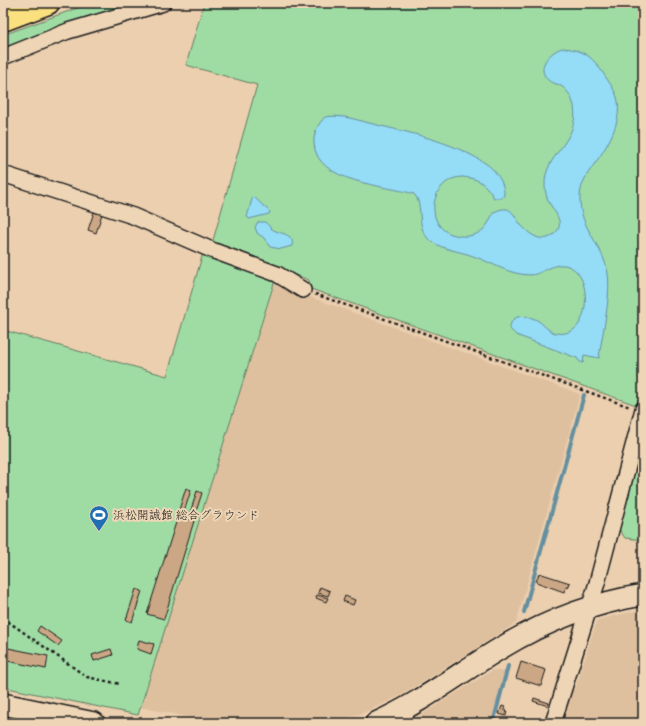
<svg xmlns="http://www.w3.org/2000/svg" width="646" height="726" font-family="Pangolin,'Klee One',sans-serif">
  <style>
    .built { fill: #dec09f }
    .green { fill: #9fdca4; stroke: #5e7c60 }
    .water { fill: #95dcf7; stroke: #658f9f }
    .lines { fill: none; stroke-linecap: round; stroke-linejoin: round }
    .stream { stroke: #658f9f; stroke-width: 4 }
    .building { fill: #cca785; stroke: #1c1c1c }
    .street-casing { stroke: #1c1c1c; stroke-width: 18 }
    .secondary-casing { stroke: #1c1c1c; stroke-width: 24 }
    .highway-casing { stroke: #1c1c1c; stroke-width: 25 }
    .path { stroke: #1c1c1c; stroke-width: 2.5; stroke-dasharray: 3 3; stroke-linecap: butt }
    .street { stroke: #eed5b6; stroke-width: 15 }
    .secondary { stroke: #eed5b6; stroke-width: 21 }
    .highway { stroke: #fbe080; stroke-width: 22 }
    .labels { text-anchor: middle; stroke-width: 4; stroke-linejoin: round; paint-order: stroke }
    .poi-label { font-size: 12px; fill: #1c1c1c; stroke: #eed5b6; text-anchor: start }
  </style>
  <rect width="100%" height="100%" fill="#ebcfaf"/>
  <filter id="ink" filterUnits="userSpaceOnUse"><feTurbulence type="fractalNoise" baseFrequency=".025" numOctaves="2"/><feDisplacementMap in="SourceGraphic" scale="8" xChannelSelector="R" yChannelSelector="G"/><feConvolveMatrix kernelMatrix="1 2 1 2 8 2 1 2 1" color-interpolation-filters="sRGB"/></filter>
  <g filter="url(#ink)">
    <g class="built">
      <polygon points="274,284 580,394 516,623 402,695 365,712 333,723 218,723 140,707"/>
      <polygon points="643,609 643,723 559,723 570,689 575,689 597,620"/>
      <polygon points="493,670 505,672 491,723 408,723"/>
    </g>
    <g class="green">
      <polygon points="91,3 135,3 66,25 3,50 3,35"/>
      <polygon points="204,3 580,3 643,7 643,387 636,405 311,289 309,280 212,244 257,85 186,65"/>
      <polygon points="203,253 275,280 138,715 3,687 3,330 167,376"/>
      <polygon points="643,433 643,540 625,538 618,528"/>
    </g>
    <g class="water">
      <path d="M562 48C582 49 592 56 603 73 608 81 614 88 617 97 623 118 610 142 598 159 588 173 579 183 580 202 581 227 599 242 606 265 614 288 602 333 599 358L584 355 583 363 580 362 577 358 516 335 510 329C510 313 527 315 537 320 542 323 545 327 549 330 559 337 575 333 580 322 589 307 588 273 568 266 555 261 543 274 531 275 509 275 493 263 473 256 460 251 443 250 431 241 414 228 425 206 414 194 385 185 317 183 314 144 313 133 318 124 325 117 341 114 357 120 373 124 411 133 451 141 485 163 495 169 505 183 504 195L502 198H494C491 193 488 188 483 184 478 179 470 178 463 177 430 177 422 228 455 235 466 238 480 236 487 225 490 221 491 216 494 212 513 203 512 215 522 226 529 234 542 244 553 235 566 225 556 214 550 204 547 199 545 192 545 186 543 154 580 143 574 106 572 98 567 88 559 85 555 83 551 83 548 80 535 67 550 52 562 48Z"/>
      <polygon points="254,197 270,212 269,214 249,219 247,217 252,199"/>
      <path d="M258 222H265C268 224 269 227 272 229 279 234 295 233 292 246L281 249 270 247 264 238 257 233 255 227Z"/>
    </g>
    <g class="lines">
      <g class="stream">
        <polyline points="524,612 584,395"/>
        <polyline points="493,723 508,666"/>
      </g>
    </g>
    <g class="building">
      <polygon points="94,212 102,214 96,233 88,230"/>
      <polygon points="186,488 191,490 183,515 178,513"/>
      <polygon points="197,491 202,493 194,518 189,516"/>
      <polygon points="178,516 194,521 164,619 147,614"/>
      <polygon points="539,573 570,583 568,588 566,587 564,592 536,582"/>
      <polygon points="320,587 330,591 328,596 318,593"/>
      <polygon points="136,589 142,591 132,622 126,620"/>
      <polygon points="317,595 328,598 326,602 316,598"/>
      <polygon points="345,596 355,600 353,605 343,601"/>
      <polygon points="40,626 62,641 58,646 37,631"/>
      <polygon points="139,640 154,644 151,654 137,649"/>
      <polygon points="3,647 48,656 46,669 3,660"/>
      <polygon points="111,649 113,655 94,661 92,655"/>
      <polygon points="521,662 546,670 541,686 516,678"/>
      <polygon points="534,698 549,703 548,706 533,701"/>
      <polygon points="502,706 505,707 504,710 507,710 506,716 499,714"/>
    </g>
    <g class="lines">
      <g class="street-casing">
        <g id="street">
          <polyline points="3,57 68,31 163,3"/>
          <polyline points="3,174 133,216 214,251 277,274 303,290"/>
          <polyline points="553,723 597,583 643,409"/>
        </g>
      </g>
      <g class="secondary-casing">
        <g id="secondary">
          <polyline points="3,704 94,723"/>
          <path d="M376 723C421 703 459 673 501 648 544 622 593 603 643 595"/>
        </g>
      </g>
      <g class="highway-casing">
        <polyline id="highway" points="3,20 48,3"/>
      </g>
      <g class="path">
        <polyline points="315,294 630,407"/>
        <polyline points="3,618 87,677 120,684"/>
      </g>
      <use href="#street" class="street"/>
      <use href="#secondary" class="secondary"/>
      <use href="#highway" class="highway"/>
    </g>
  </g>
  <defs>
    <g id="stadium-pin" transform="scale(1)"><path d="M0 17L-7.5 6A9.5 9.5 0 1 1 7.5 6Z" fill="#1f6fb2" stroke="#eed5b6"/><path d="M0-5a6.5 5 0 1 0 0 10a6.5 5 0 1 0 0-10ZM-3.5-1.8h7v3.6h-7Z" fill="#fff"/></g>
  </defs>
  <g fill-rule="evenodd">
    <use href="#stadium-pin" x="99" y="515"/>
  </g>
  <g class="labels">
    <g class="poi-label">
      <text x="113" y="519">浜松開誠館 総合グラウンド</text>
    </g>
  </g>
  <rect width="646" height="726" fill="none" stroke="#eed5b6" stroke-width="16"/>
  <rect x="8" y="8" width="630" height="710" fill="none" stroke="#1c1c1c" stroke-width="1.5" filter="url(#ink)"/>
</svg>
